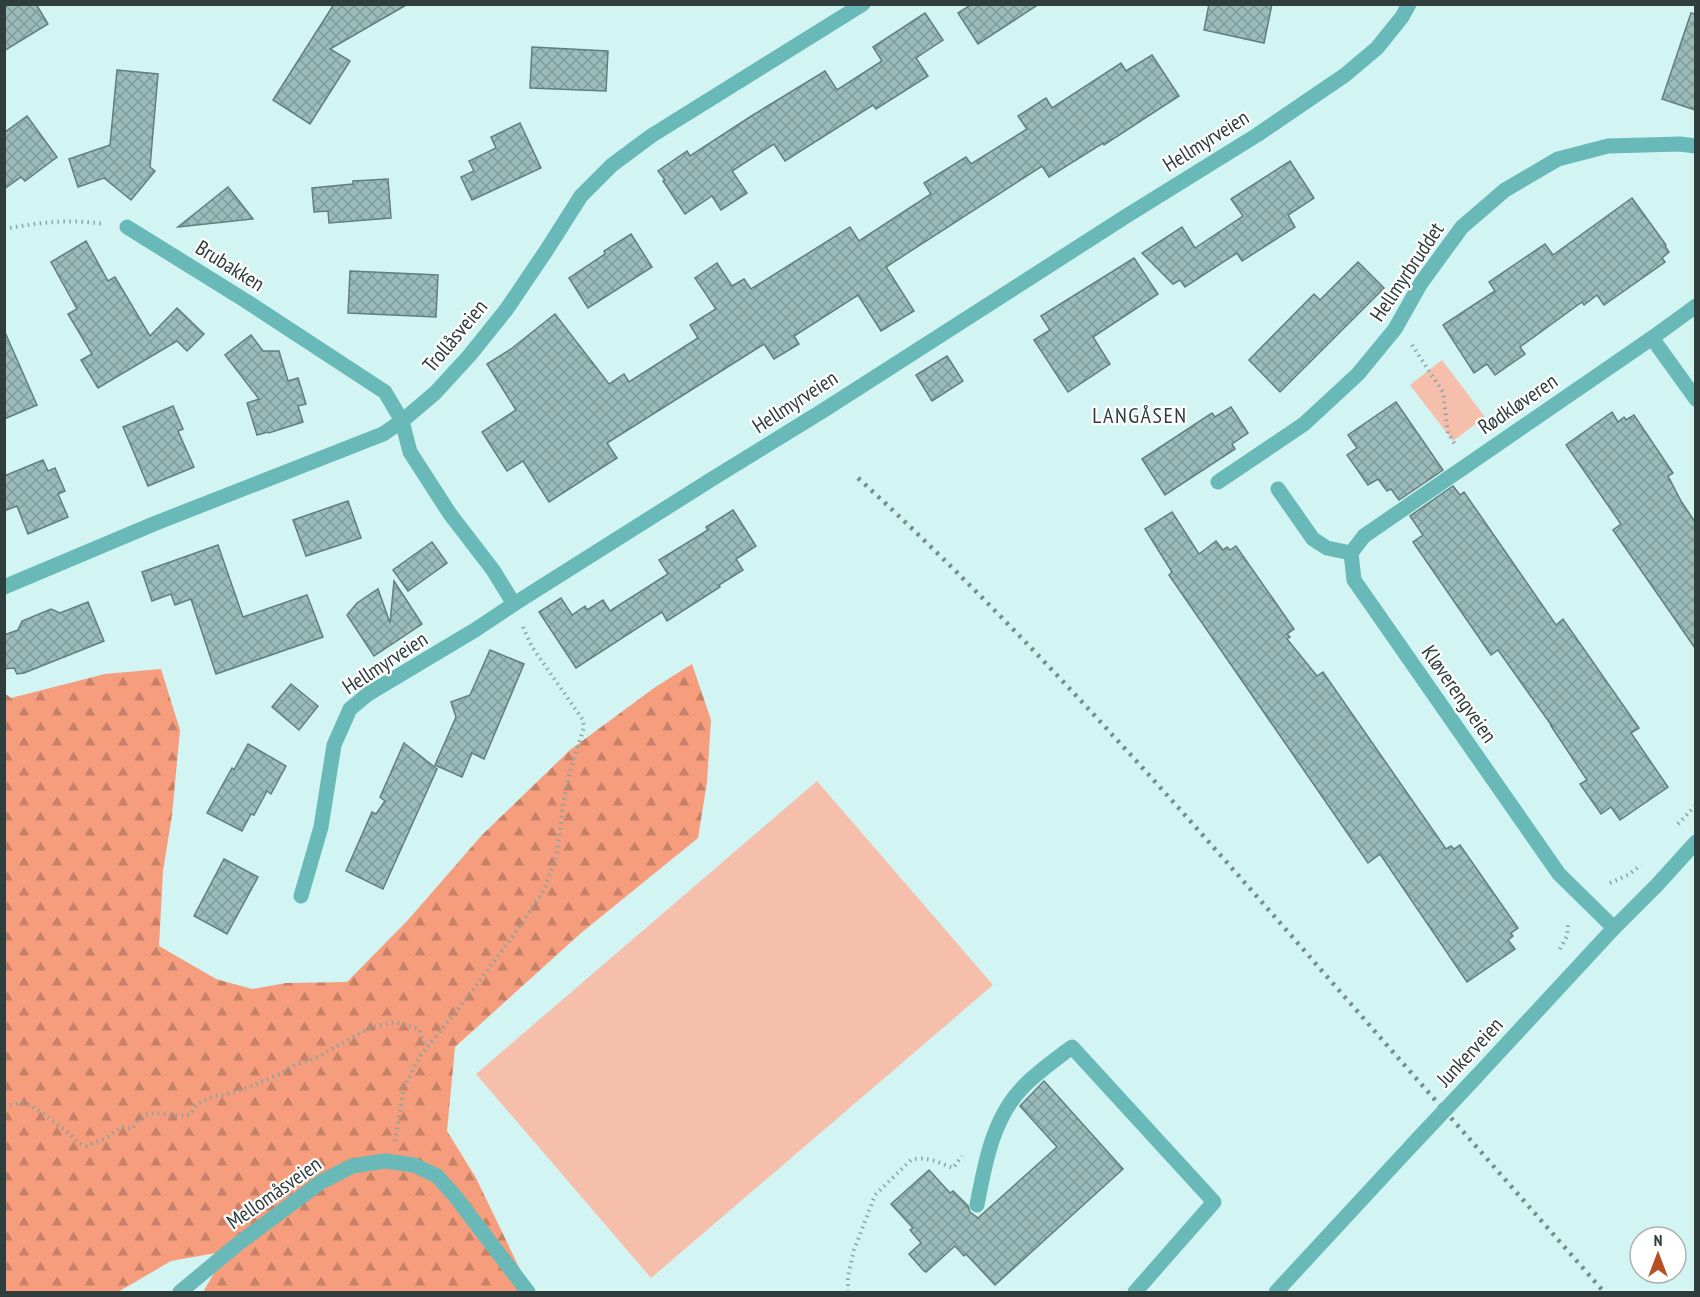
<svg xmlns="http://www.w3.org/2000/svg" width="1700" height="1297" font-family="'PT Sans Narrow',sans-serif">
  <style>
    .forest { fill: url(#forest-firs) }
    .park { fill: #f6bfab }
    .building { fill: url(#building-cross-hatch); stroke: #607f7e; stroke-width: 1.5 }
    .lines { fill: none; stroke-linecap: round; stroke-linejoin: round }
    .path { stroke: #8aa4a3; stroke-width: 4; stroke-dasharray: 1.5 4.5; stroke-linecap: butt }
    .minor { stroke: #68b9b7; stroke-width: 15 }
    .rail { stroke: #768d8c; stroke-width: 4.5; stroke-dasharray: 3 6; stroke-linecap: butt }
    .minor-bridge { stroke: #68b9b7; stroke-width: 15 }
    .labels { text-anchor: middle; stroke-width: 4.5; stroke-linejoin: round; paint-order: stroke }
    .street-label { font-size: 21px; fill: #2f3d3c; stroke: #fff }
    .neighbourhood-label { font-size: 22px; letter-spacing: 1.5px; fill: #2f3d3c; stroke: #fff }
  </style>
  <defs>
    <pattern id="forest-firs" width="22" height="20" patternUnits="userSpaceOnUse" patternTransform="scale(1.5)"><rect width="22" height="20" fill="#f59d7c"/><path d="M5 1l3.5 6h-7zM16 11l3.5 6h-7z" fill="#c78167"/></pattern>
    <pattern id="building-cross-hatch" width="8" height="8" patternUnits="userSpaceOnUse" patternTransform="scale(1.5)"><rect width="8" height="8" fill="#9bbcbb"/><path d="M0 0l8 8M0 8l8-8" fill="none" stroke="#7f9a99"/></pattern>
  </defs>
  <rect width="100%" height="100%" fill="#d2f4f3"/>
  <polygon class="forest" points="692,664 711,720 707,782 698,838 581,933 455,1047 447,1131 476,1178 528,1286 529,1292 203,1292 227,1251 171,1261 118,1292 5,1292 4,693 11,698 105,674 161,669 180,730 172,815 163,871 159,946 216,979 252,989 286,983 347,982 408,920 482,835 570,750 654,688"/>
  <g class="park">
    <polygon points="1442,360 1485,417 1453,441 1410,385"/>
    <polygon points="817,781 993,985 651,1278 476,1074"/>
  </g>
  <g class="building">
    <polygon points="4,4 36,4 48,24 4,51"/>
    <polygon points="334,4 408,4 330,49 350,61 310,124 273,100"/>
    <polygon points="972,4 1039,4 978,44 958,13"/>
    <polygon points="1209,4 1272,4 1264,43 1204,30"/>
    <polygon points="925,13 943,40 916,58 928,76 876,109 873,105 785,161 774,144 732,171 747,193 721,210 712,196 685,214 663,181 665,180 658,171 687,151 690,156 753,115 825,71 837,90 882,61 873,47"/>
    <polygon points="1691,13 1695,14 1695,110 1662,99"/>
    <polygon points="532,47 608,51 606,91 530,88"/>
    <polygon points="1152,55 1179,96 1104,145 1103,143 1049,177 1042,166 886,267 914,311 881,331 858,295 794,336 799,344 774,359 764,344 607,443 617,458 549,502 523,461 507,471 482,432 516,410 487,364 511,349 555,314 609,384 624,374 629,382 698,338 690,325 716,309 695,278 717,263 732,286 744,279 751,289 850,227 859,241 931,194 924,183 966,157 971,164 1027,129 1018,116 1046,98 1052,108 1121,63 1126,71"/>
    <polygon points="117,70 158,74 150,167 155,171 131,200 104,178 78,187 69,159 110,145"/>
    <polygon points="27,116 57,157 25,181 21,177 4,189 4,133"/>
    <polygon points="520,123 541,168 472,200 461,177 474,171 469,161 496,148 491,137"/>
    <polygon points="1290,161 1314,198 1288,215 1295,227 1242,261 1237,253 1185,287 1180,280 1173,284 1142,253 1182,227 1195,248 1243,216 1231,199"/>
    <polygon points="388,179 391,218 329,223 328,211 314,212 312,188 353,184 353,181"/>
    <polygon points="228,187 253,219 178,227"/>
    <polygon points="1632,198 1666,245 1665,246 1669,252 1662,258 1665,262 1604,305 1597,295 1584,305 1582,302 1520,347 1525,354 1495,375 1487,364 1474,373 1443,325 1495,291 1489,282 1545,244 1553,255"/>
    <polygon points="631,234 652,267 588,308 569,278 605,254 604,251"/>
    <polygon points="86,241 108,281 115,277 150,336 177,308 204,334 187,351 177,341 98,388 81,360 92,354 68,314 77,309 51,262"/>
    <polygon points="1134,258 1158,294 1093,337 1110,364 1068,392 1034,340 1050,330 1041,316"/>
    <polygon points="1358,262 1384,288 1280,392 1249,360 1314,294 1320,300"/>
    <polygon points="350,271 438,275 436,317 348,313"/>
    <polygon points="4,330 37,405 4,419"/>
    <polygon points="251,335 263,351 279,351 288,381 298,378 306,404 298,406 303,422 269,433 268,432 257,435 247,403 259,399 225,355"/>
    <polygon points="947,356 963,381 932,401 916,375"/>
    <polygon points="1396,402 1443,470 1399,500 1391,489 1387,491 1378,479 1368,485 1347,455 1357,448 1348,435"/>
    <polygon points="173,406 183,429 178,431 194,467 148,486 123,427"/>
    <polygon points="1231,407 1248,433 1232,444 1235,449 1165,495 1142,459 1212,413 1215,417"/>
    <polygon points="1612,412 1618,422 1624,417 1626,420 1634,415 1673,473 1668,476 1681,501 1695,522 1695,648 1613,530 1621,524 1566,445"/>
    <polygon points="43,460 48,471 55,468 65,491 58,494 68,517 28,534 17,506 4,511 4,476"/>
    <polygon points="1453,486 1460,495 1464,492 1556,625 1563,619 1639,728 1631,733 1668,787 1620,820 1611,807 1601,814 1580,784 1587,780 1551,726 1552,726 1498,650 1491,655 1413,542 1423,535 1410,516"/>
    <polygon points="348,501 361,538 306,556 293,520"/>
    <polygon points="733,510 756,546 736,559 743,570 719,585 720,587 667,621 662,612 576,668 539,612 561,598 572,615 585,606 587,610 603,600 610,611 668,574 659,560 708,530 706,527"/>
    <polygon points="1172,512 1199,554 1216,541 1223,550 1227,547 1230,550 1236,546 1294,629 1287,634 1290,637 1287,639 1317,676 1323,672 1446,849 1451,846 1454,849 1460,845 1497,898 1518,928 1511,933 1513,936 1508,940 1515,949 1467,982 1380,854 1368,863 1169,575 1172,572 1145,529"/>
    <polygon points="432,542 447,563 408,591 393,570"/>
    <polygon points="218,545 243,617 307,595 323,637 216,674 191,599 175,605 171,594 152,601 142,572"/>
    <polygon points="394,581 422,624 374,656 347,615 357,603 378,589 390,623"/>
    <polygon points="88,602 104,641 24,673 17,674 14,668 4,669 4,635 18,630 22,621 51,609 60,613"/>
    <polygon points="490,650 524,664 484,759 472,753 462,777 435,765 456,717 451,702 470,695"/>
    <polygon points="291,684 318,706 299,730 272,707"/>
    <polygon points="404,743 437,769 383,889 346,871 372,812 376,814 385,801 380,797"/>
    <polygon points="248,744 286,766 271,794 267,791 254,815 251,814 242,831 207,813 232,768 234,770"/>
    <polygon points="224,859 258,877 227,934 194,916"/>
    <polygon points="1044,1081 1123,1169 995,1285 966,1254 964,1256 955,1246 926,1272 924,1271 909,1254 921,1243 910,1230 913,1228 891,1204 929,1170 950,1193 953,1191 968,1206 970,1212 978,1218 1057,1147 1020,1106"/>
  </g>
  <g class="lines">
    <g class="path">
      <path d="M4 229C41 222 68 219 105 224"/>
      <polyline points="1412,345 1443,392 1448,433 1456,446"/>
      <polyline points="1678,824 1696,805"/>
      <polyline points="1610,883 1628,875 1641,865"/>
      <polyline points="1560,949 1567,936 1568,924"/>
      <path d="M4 1106 22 1103 30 1105 45 1115 71 1135 78 1143 87 1146 106 1138 121 1127 132 1129C144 1111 150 1112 170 1115 176 1117 183 1115 190 1115L197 1104 214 1096 223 1095 247 1088 282 1073 295 1065 318 1057 369 1028 394 1022 419 1029 425 1048"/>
      <polyline points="395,1141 404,1087 420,1056 466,999 516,932 544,890 557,854 563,805 569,775 584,727 583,720 532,647 523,627"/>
      <path d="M848 1292V1276L854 1250 875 1195 911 1160C926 1155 939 1163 953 1168L962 1156"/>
    </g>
    <g class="minor">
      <polyline points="127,227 246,301 385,392 402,421 410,452 450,514 493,570 514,604"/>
      <polyline points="1652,338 1696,306"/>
      <polyline points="1218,482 1304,424 1358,374 1395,329 1421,283 1462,227 1505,190 1558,159 1608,146 1680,144 1696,146"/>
      <polyline points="1278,489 1313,539 1327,548 1351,553"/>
      <polyline points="1351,553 1354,580 1559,874 1614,928"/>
      <polyline points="1351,553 1364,536 1652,338 1696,399"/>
      <polyline points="4,587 156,523 383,434 402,421 435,393 469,356 506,310 546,251 581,196 612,165 651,136 863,4"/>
      <polyline points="301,896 321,827 334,745 350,709 368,694 475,630 514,604 712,479 824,410 1128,215 1257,135 1345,75 1377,48 1402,17 1409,4"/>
      <polyline points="1476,1077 1614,928 1657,885 1696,842"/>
      <path d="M977 1205C985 1163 993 1116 1025 1085 1039 1071 1056 1059 1072 1047L1214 1202 1135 1292"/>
      <polyline points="180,1292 239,1243 321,1182 352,1166 385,1161 414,1165 437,1176 455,1196 528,1292"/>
      <polyline points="1276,1292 1413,1144"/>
    </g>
    <path class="rail" d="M858 478C1010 617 1147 771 1282 925 1389 1048 1497 1170 1604 1292"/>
    <polyline class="minor-bridge" points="1413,1144 1476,1077"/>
  </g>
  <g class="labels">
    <g class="street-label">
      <text transform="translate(1206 141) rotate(-32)" y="7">Hellmyrveien</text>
      <text transform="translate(230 266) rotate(32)" y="7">Brubakken</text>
      <text transform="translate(1407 272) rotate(-56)" y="7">Hellmyrbruddet</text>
      <text transform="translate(455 336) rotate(-50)" y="7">Trollåsveien</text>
      <text transform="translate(795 402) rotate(-33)" y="7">Hellmyrveien</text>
      <text transform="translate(1518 404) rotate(-34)" y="7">Rødkløveren</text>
      <text transform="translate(385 663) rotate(-33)" y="7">Hellmyrveien</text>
      <text transform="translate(1459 694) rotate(55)" y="7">Kløverengveien</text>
      <text transform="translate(1470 1052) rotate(-47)" y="7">Junkerveien</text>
      <text transform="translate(274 1193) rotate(-35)" y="7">Mellomåsveien</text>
    </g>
    <g class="neighbourhood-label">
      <text x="1140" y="423">LANGÅSEN</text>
    </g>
  </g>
  <rect width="1700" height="1297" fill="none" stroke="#2f3d3c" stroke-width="12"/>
  <g transform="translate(1658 1255)"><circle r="28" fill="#ffffff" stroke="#acb1b1" stroke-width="1.5"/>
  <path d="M0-4.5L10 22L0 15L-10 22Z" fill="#b54f24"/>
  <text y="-9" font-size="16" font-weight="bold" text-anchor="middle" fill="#2f3d3c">N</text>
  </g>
</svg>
